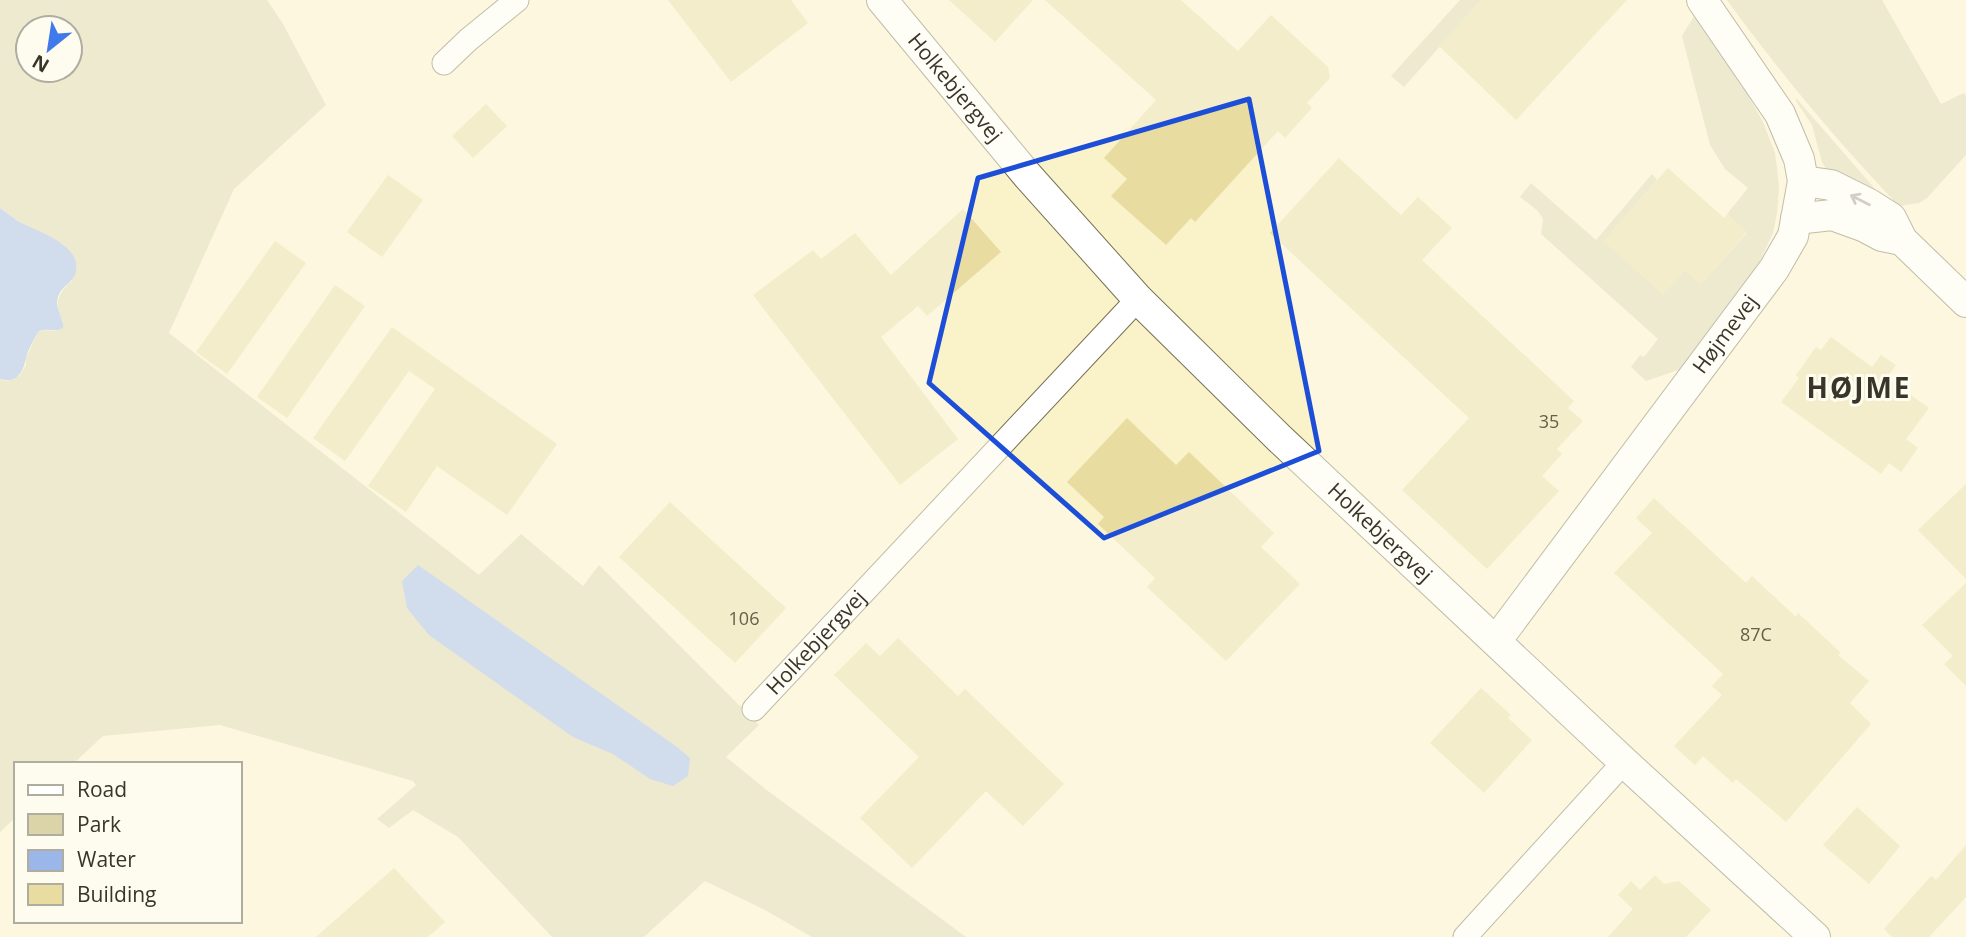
<svg xmlns="http://www.w3.org/2000/svg" width="1966" height="937" font-family="'Open Sans',sans-serif">
  <style>
    .built { fill: #faf2c9; fill-rule: evenodd }
    .green { fill: #dcd4a9; fill-rule: evenodd }
    .water { fill: #9bb7e9 }
    .building { fill: #e8dca0 }
    .lines { fill: none; stroke-linecap: round; stroke-linejoin: round }
    .minor-casing { stroke: #777154; stroke-width: 25 }
    .tertiary-casing { stroke: #777154; stroke-width: 32 }
    .minor { stroke: #fff; stroke-width: 23 }
    .tertiary { stroke: #fff; stroke-width: 30 }
    .oneway { stroke: #9c9a94 }
    .marked { fill: none; stroke: #1d4ed8; stroke-width: 5; stroke-linejoin: round }
    .labels { text-anchor: middle; stroke-width: 6; stroke-linejoin: round; paint-order: stroke }
    .number-label { font-size: 18px; fill: #656047 }
    .street-label { font-size: 21px; fill: #393629; stroke: #fefcef }
    .district-label { font-size: 28px; font-weight: bold; letter-spacing: 2px; fill: #393629; stroke: #fefcef }
  </style>
  <rect width="100%" height="100%" fill="#fefcef"/>
  <path class="built" d="M0 0H1966V937H0ZM28 28H70V70H28ZM16 764H240V921H16Z"/>
  <g class="green">
    <path d="M0 0H267L283 24 326 105 234 189 169 333 479 575 521 534 583 586 599 565 759 725 726 757 768 791 966 937H812L763 909 705 881 644 937H552L458 837 413 810 389 828 377 819 416 785 413 781 220 725 103 736 73 764H16V817L0 832V379L6 381 19 376 26 365V358L38 332 44 330 55 331 63 321C53 304 58 293 72 281L64 245 17 220 0 208ZM28 28H70V70H28Z"/>
    <polygon points="1460,0 1481,0 1404,87 1391,76"/>
    <path d="M1727 0H1882L1941 104 1964 93 1966 96V155L1927 198 1919 203 1899 206C1837 141 1780 73 1727 0Z"/>
    <polygon points="1694,16 1748,95 1763,122 1775,153 1777,168 1779,188 1777,213 1773,233 1753,276 1681,369 1646,381 1631,367 1640,355 1644,357 1658,339 1541,234 1543,219 1538,211 1520,197 1531,183 1596,240 1652,174 1657,180 1604,241 1663,294 1685,270 1701,284 1747,233 1727,214 1748,188 1725,169 1710,145 1682,36"/>
    <polygon points="1796,98 1889,205 1827,171 1822,162 1812,125 1796,101"/>
  </g>
  <g class="water">
    <path d="M0 208C6 212 12 217 18 221 36 231 81 244 76 271 74 283 61 286 58 297 54 309 64 317 63 328 54 333 46 327 38 332 34 340 28 349 26 358 23 372 17 384 0 379Z"/>
    <polygon points="418,565 677,747 690,758 688,776 673,786 650,779 613,754 573,737 429,635 407,608 402,581"/>
  </g>
  <g class="building">
    <polygon points="668,0 791,0 808,23 731,82"/>
    <polygon points="949,0 1033,0 995,42"/>
    <polygon points="1045,0 1181,0 1238,51 1271,15 1328,67 1330,78 1307,103 1312,108 1285,138 1278,131 1195,222 1191,218 1166,245 1111,196 1127,179 1104,158 1156,100"/>
    <polygon points="1481,0 1627,0 1516,120 1439,46"/>
    <polygon points="486,104 507,126 473,158 452,136"/>
    <polygon points="1339,158 1401,215 1418,197 1452,228 1422,260 1574,401 1568,408 1583,421 1557,449 1562,454 1542,476 1559,491 1487,569 1402,490 1469,418 1270,233"/>
    <polygon points="1668,168 1724,218 1727,214 1747,232 1701,285 1685,270 1663,294 1603,241"/>
    <polygon points="388,175 423,200 382,257 347,232"/>
    <polygon points="963,209 1001,252 927,316 918,306 881,337 958,439 900,485 753,295 813,250 821,259 855,233 891,275"/>
    <polygon points="275,241 306,263 227,374 196,352"/>
    <polygon points="335,285 365,306 287,418 257,397"/>
    <polygon points="392,327 557,444 507,515 437,466 406,512 368,486 435,389 409,371 345,461 313,438"/>
    <polygon points="1831,337 1872,367 1881,355 1896,365 1887,378 1929,408 1906,439 1918,448 1901,472 1889,463 1881,474 1781,402 1799,378 1796,375 1816,347 1821,350"/>
    <polygon points="1127,418 1176,465 1189,452 1274,533 1261,547 1300,584 1226,661 1147,587 1155,578 1098,524 1104,517 1067,482"/>
    <polygon points="1966,484 1966,579 1918,530"/>
    <polygon points="1654,498 1746,583 1752,576 1796,617 1798,613 1841,653 1838,655 1869,681 1850,703 1871,724 1786,822 1736,779 1733,783 1703,756 1695,765 1674,746 1722,695 1712,686 1723,674 1614,573 1652,533 1636,518"/>
    <polygon points="670,502 786,608 735,663 619,557"/>
    <polygon points="1966,583 1966,686 1944,664 1953,656 1922,625"/>
    <polygon points="898,638 958,696 965,689 1064,784 1023,826 986,791 912,868 860,818 919,757 834,675 866,643 880,656"/>
    <polygon points="1481,688 1511,715 1508,718 1532,740 1484,793 1430,743"/>
    <polygon points="1857,807 1900,846 1869,884 1823,845"/>
    <polygon points="1966,845 1966,897 1929,937 1892,937 1884,929 1931,876 1936,880"/>
    <polygon points="394,868 445,922 428,937 316,937"/>
    <polygon points="1655,875 1664,884 1679,881 1711,910 1686,937 1608,937 1633,909 1618,895 1631,881 1640,890"/>
  </g>
  <g class="lines">
    <g class="minor-casing">
      <g id="minor">
        <polyline points="444,63 468,40 517,0"/>
        <path id="s1" d="M754 709 1138 299"/>
        <polyline points="1465,937 1624,762"/>
      </g>
    </g>
    <g class="tertiary-casing">
      <g id="tertiary">
        <path id="s2" d="M882 0 1027 175 1138 299 1279 438 1624 762 1815 937"/>
        <polyline points="1803,181 1831,185 1869,204 1891,218 1902,240 1966,302"/>
        <polyline points="1796,219 1832,215 1865,227 1882,236 1902,240"/>
        <path id="s3" d="M1496 641 1774 269 1793 236 1803 181 1799 159 1780 114 1702 0"/>
      </g>
    </g>
    <use href="#minor" class="minor"/>
    <use href="#tertiary" class="tertiary"/>
  </g>
  <defs><path id="oneway-shaft" d="M-6 0H5M1.5-3L5.5 0L1.5 3" fill="none" stroke-width="1.6" stroke-linecap="round" stroke-linejoin="round" transform="scale(1.75)"/></defs>
  <use class="oneway" href="#oneway-shaft" transform="translate(1860 200) rotate(-153)"/>
  <path d="M0 0H1966V937H0ZM1249 99 1319 451 1104 538 929 383 978 178Z" fill="#fefcef" fill-opacity=".55" fill-rule="evenodd"/>
  <path class="marked" d="M1249 99 1319 451 1104 538 929 383 978 178Z"/>
  <g class="labels">
    <g class="number-label">
      <text x="1549" y="428">35</text>
      <text x="744" y="625">106</text>
      <text x="1756" y="641">87C</text>
    </g>
    <g class="street-label">
      <text dy="7" stroke="none"><textPath href="#s2" startOffset="114">Holkebjergvej</textPath></text>
      <text dy="7" stroke="none"><textPath href="#s3" startOffset="383">Højmevej</textPath></text>
      <text dy="7" stroke="none"><textPath href="#s2" startOffset="730">Holkebjergvej</textPath></text>
      <text dy="7" stroke="none"><textPath href="#s1" startOffset="91">Holkebjergvej</textPath></text>
    </g>
    <g class="district-label">
      <text x="1859" y="398">HØJME</text>
    </g>
  </g>
  <rect x="14" y="762" width="228" height="161" fill="#fefcef" stroke="#afada0" stroke-width="2"/>
  <rect x="28" y="785" width="35" height="10" fill="#ffffff" stroke="#afada0" stroke-width="2"/>
  <text x="77" y="797" font-size="21" fill="#393629">Road</text>
  <rect x="28" y="814" width="35" height="21" fill="#dcd4a9" stroke="#afada0" stroke-width="2"/>
  <text x="77" y="832" font-size="21" fill="#393629">Park</text>
  <rect x="28" y="850" width="35" height="21" fill="#9bb7e9" stroke="#afada0" stroke-width="2"/>
  <text x="77" y="867" font-size="21" fill="#393629">Water</text>
  <rect x="28" y="884" width="35" height="21" fill="#e8dca0" stroke="#afada0" stroke-width="2"/>
  <text x="77" y="902" font-size="21" fill="#393629">Building</text>
  <g transform="translate(49 49) rotate(210)"><circle r="33" fill="#fefcef" stroke="#afada0" stroke-width="2"/>
  <path d="M0-5L12 26L0 18L-12 26Z" fill="#407aea"/>
  <text y="-10" font-size="19" font-weight="bold" text-anchor="middle" fill="#393629">N</text>
  </g>
</svg>
